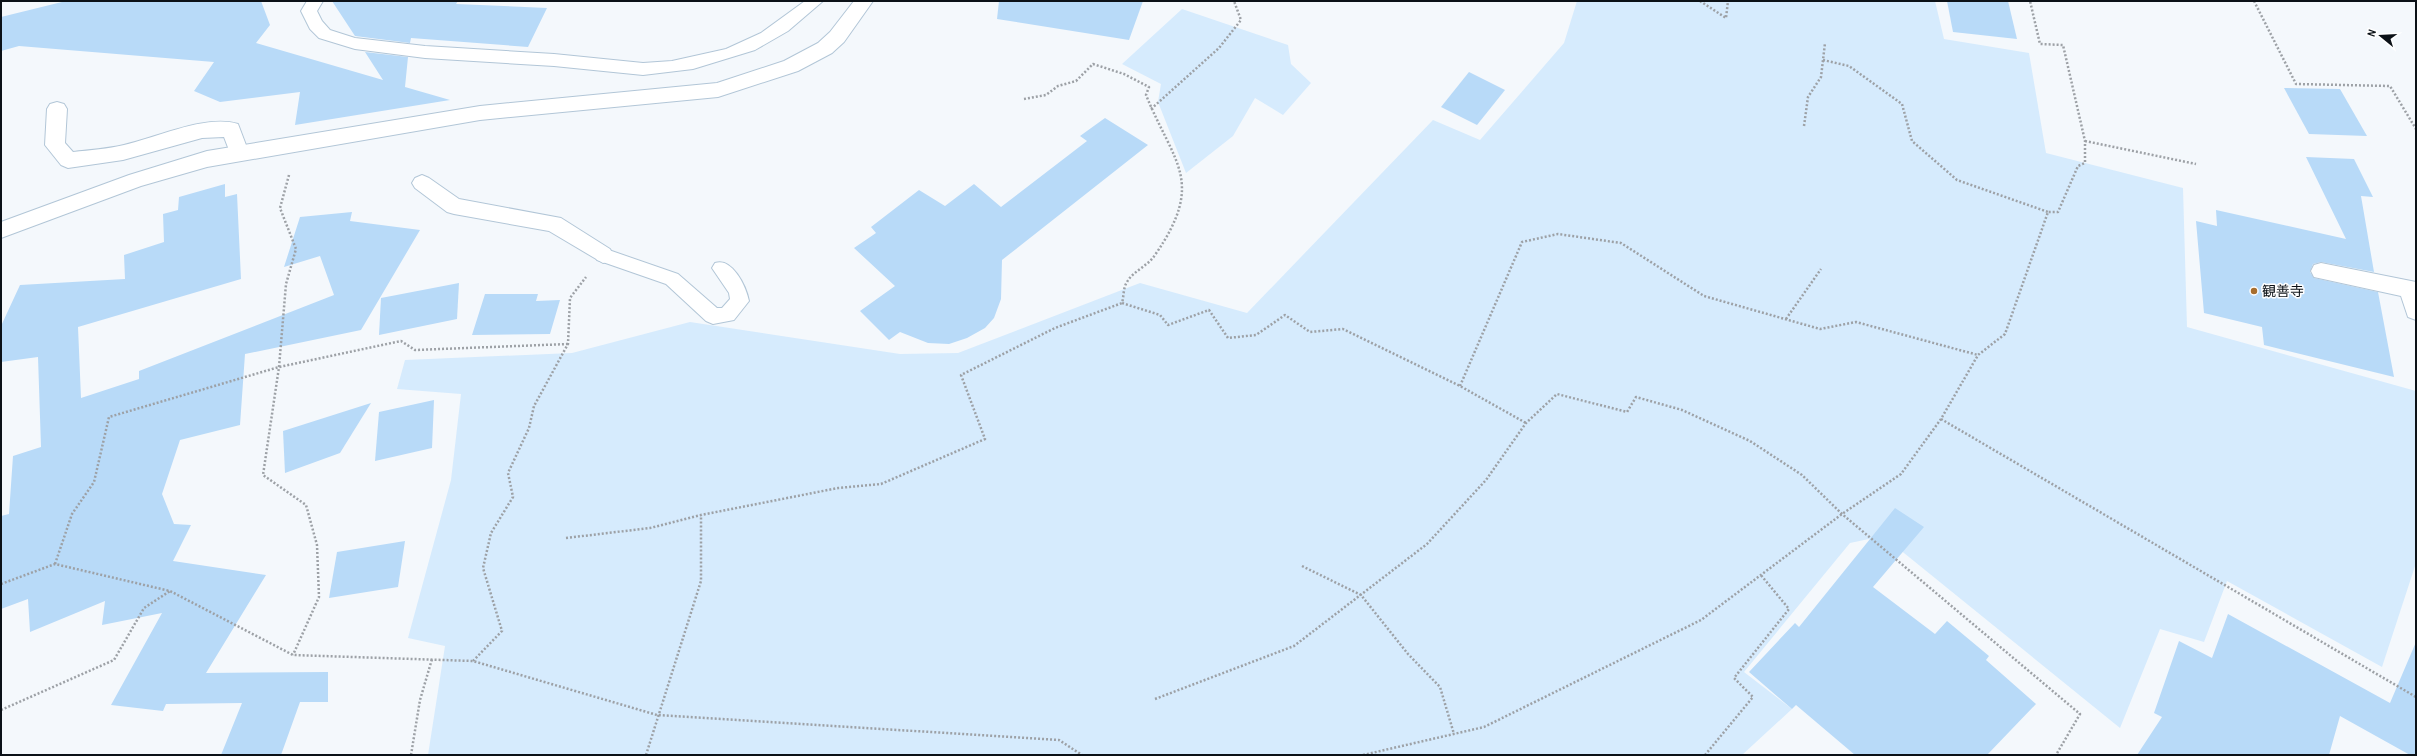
<svg xmlns="http://www.w3.org/2000/svg" width="2417" height="756" font-family="'Archivo Narrow','Noto Sans JP',sans-serif">
  <style>
    .green { fill: #d6ebfd }
    .building { fill: #b8daf8 }
    .lines { fill: none; stroke-linecap: round; stroke-linejoin: round }
    .service-casing { stroke: #b2c6d7; stroke-width: 2 }
    .pedestrian-casing { stroke: #b2c6d7; stroke-width: 2 }
    .minor-casing { stroke: #b2c6d7; stroke-width: 2 }
    .tertiary-casing { stroke: #b2c6d7; stroke-width: 2 }
    .path { stroke: #9da1a6; stroke-width: 2.5; stroke-dasharray: 2 2; stroke-linecap: butt }
    .service { fill: #fff; fill-rule: evenodd }
    .pedestrian { fill: #fff; fill-rule: evenodd }
    .minor { fill: #fff; fill-rule: evenodd }
    .tertiary { fill: #fff; fill-rule: evenodd }
    .poi-dot { fill: #a76d2d; stroke: #fff; stroke-width: 1.5 }
    .labels { text-anchor: middle; stroke-width: 3; stroke-linejoin: round; paint-order: stroke }
    .poi-label { font-size: 14px; fill: #0b1117; stroke: #fff; text-anchor: start }
  </style>
  <rect width="100%" height="100%" fill="#f4f8fc"/>
  <g class="green">
    <polygon points="1577,1 1935,1 1944,39 2029,53 2046,153 2183,188 2187,327 2416,391 2416,563 2382,667 2227,581 2204,642 2160,629 2120,728 1883,536 1850,543 1744,672 1792,709 1742,755 428,755 445,646 408,638 451,480 461,394 397,389 405,360 572,353 690,322 900,354 958,353 1140,283 1247,313 1433,120 1480,140 1564,43"/>
    <polygon points="1182,9 1288,45 1291,64 1311,83 1283,115 1255,98 1233,136 1186,173 1158,102 1161,84 1122,64"/>
  </g>
  <g class="building">
    <polygon points="66,1 261,1 270,25 256,43 383,80 365,52 408,57 405,87 450,100 295,125 300,92 220,102 194,91 214,62 19,46 1,51 1,17"/>
    <polygon points="332,1 458,1 456,4 547,8 528,47 411,38 410,43 355,36"/>
    <polygon points="999,1 1143,1 1129,40 997,19"/>
    <polygon points="1947,1 2008,1 2017,39 1953,32"/>
    <polygon points="1469,72 1505,90 1477,125 1441,107"/>
    <polygon points="2284,88 2340,89 2367,136 2309,134"/>
    <polygon points="1105,118 1148,145 1002,260 1001,299 994,318 985,328 967,338 949,344 928,343 900,332 889,340 860,311 895,286 854,248 876,233 871,227 919,190 945,206 974,184 1001,207 1087,141 1080,136"/>
    <polygon points="2306,157 2354,159 2373,197 2361,196 2374,272 2321,262 2313,264 2310,272 2314,278 2378,292 2394,377 2264,345 2262,327 2204,313 2196,221 2217,226 2216,210 2346,239"/>
    <polygon points="225,184 225,197 237,194 241,279 78,327 81,398 139,379 139,371 334,295 320,256 284,267 300,217 352,212 350,221 420,230 361,330 245,354 240,425 180,440 162,494 174,524 191,525 173,561 266,575 206,673 328,672 328,702 300,702 281,755 221,755 242,703 166,704 163,711 111,705 162,613 102,625 105,601 30,632 28,599 1,609 1,516 9,514 13,456 41,447 38,357 1,362 1,326 20,285 125,279 124,255 164,242 163,214 178,210 179,197"/>
    <polygon points="459,283 457,319 379,335 381,298"/>
    <polygon points="485,294 538,294 536,301 560,300 550,334 472,335"/>
    <polygon points="434,400 432,448 375,461 379,412"/>
    <polygon points="371,403 340,453 285,473 283,431"/>
    <polygon points="1895,508 1924,527 1873,587 1935,634 1947,621 1989,656 1986,660 2036,704 1987,755 1855,755 1796,705 1792,709 1749,672 1795,623 1799,627"/>
    <polygon points="405,541 398,587 329,598 337,552"/>
    <polygon points="2228,614 2390,703 2416,642 2416,755 2410,755 2340,716 2329,755 2137,755 2162,717 2154,713 2179,641 2212,658"/>
  </g>
  <g class="lines">
    <g class="service-casing">
      <g id="service">
        <polygon points="307,1 323,1 317,11 322,21 330,30 355,38 425,46 554,54 643,63 672,61 726,49 761,33 805,1 823,1 788,31 755,50 693,69 643,75 554,66 425,58 355,49 319,38 310,29 301,11"/>
        <path d="M603 248 678 274 717 308H722L730 299 729 293 712 268 715 263C732 257 746 286 749 301L734 320 713 324 706 321 666 284 597 260 594 255 597 250Z"/>
      </g>
    </g>
    <g class="pedestrian-casing">
      <polygon id="pedestrian" points="2321,263 2416,282 2416,320 2408,317 2401,296 2314,277 2311,271 2314,265"/>
    </g>
    <g class="minor-casing">
      <g id="minor">
        <path d="M57 102 64 104 67 109 65 143 73 152C90 150 108 149 124 145 156 138 206 114 238 124L249 153 246 158 239 160 232 158 224 137 202 138 123 160 68 168 61 165 45 145 47 109 50 104Z"/>
        <polygon points="422,175 429,178 459,199 561,218 610,249 613,255 610,261 603,263 549,231 454,214 447,212 415,188 412,183 415,178"/>
      </g>
    </g>
    <g class="tertiary-casing">
      <polygon id="tertiary" points="854,1 873,1 844,42 832,53 798,71 718,97 480,120 207,167 141,186 1,238 1,222 129,175 207,151 480,106 717,83 784,61 818,43 830,32"/>
    </g>
    <g class="path">
      <polyline points="1700,1 1726,18 1728,1"/>
      <polyline points="2254,1 2296,84 2390,86 2416,129"/>
      <polyline points="1823,60 1849,66 1902,104 1912,141 1957,180 2048,212"/>
      <path d="M1024 99 1046 95 1058 86 1076 81 1093 64 1124 74 1149 87 1146 95C1174 164 1206 181 1155 255 1148 266 1133 271 1127 282 1123 288 1124 296 1122 303L1160 315 1168 325 1209 310 1228 338 1256 335 1285 315 1310 332 1343 329 1460 386 1526 423"/>
      <polyline points="1151,109 1219,48 1241,20 1234,1"/>
      <polyline points="1804,126 1808,97 1821,77 1825,43"/>
      <polyline points="2085,141 2196,164"/>
      <polyline points="289,175 280,208 296,249 286,284 279,367 263,475 306,505 317,545 319,597 293,655"/>
      <polyline points="1786,319 1821,269"/>
      <polyline points="1460,386 1522,242 1558,234 1621,243 1704,296 1820,329 1856,322 1978,355"/>
      <polyline points="1941,419 2416,697"/>
      <polyline points="566,538 650,528 701,515 838,488 881,484 985,439 961,375 1055,328 1122,303"/>
      <polyline points="55,564 72,514 94,482 109,417 279,367 401,341 415,350 568,344"/>
      <polyline points="1302,566 1361,595 1408,654 1440,687 1454,734"/>
      <polyline points="1,584 55,564 170,591 293,655 473,661 657,715 1059,740 1082,755"/>
      <polyline points="473,661 502,631 483,568 491,533 513,497 508,473 529,428 534,406 568,344 570,298 586,277"/>
      <polyline points="1155,699 1294,646 1427,544 1486,480 1526,423 1557,394 1627,412 1636,397 1682,410 1750,441 1802,475 1842,514 2080,714 2056,755"/>
      <polyline points="1,710 114,660 144,608 170,591"/>
      <polyline points="411,755 420,700 432,659"/>
      <polyline points="646,755 701,581 701,515"/>
      <polyline points="1363,755 1484,727 1701,620 1842,514 1901,474 1941,419 1978,355 2005,334 2048,212 2058,212 2078,166 2085,163 2085,141 2063,45 2040,44 2030,1"/>
      <polyline points="1705,755 1753,697 1734,678 1789,609 1760,574"/>
    </g>
    <use href="#service" class="service"/>
    <use href="#pedestrian" class="pedestrian"/>
    <use href="#minor" class="minor"/>
    <use href="#tertiary" class="tertiary"/>
  </g>
  <circle class="poi-dot" cx="2254" cy="291" r="4"/>
  <g class="labels">
    <g class="poi-label">
      <text x="2262" y="296">観善寺</text>
    </g>
  </g>
  <rect width="2417" height="756" fill="none" stroke="#0b1117" stroke-width="4"/>
  <g transform="translate(2381 36) rotate(288)" stroke="#ffffff" stroke-width="3" paint-order="stroke">
  <path d="M0-3L7 15L0 10L-7 15Z" fill="#0b1117"/>
  <text y="-6" font-size="11" font-weight="bold" text-anchor="middle" fill="#0b1117">N</text>
  </g>
</svg>
